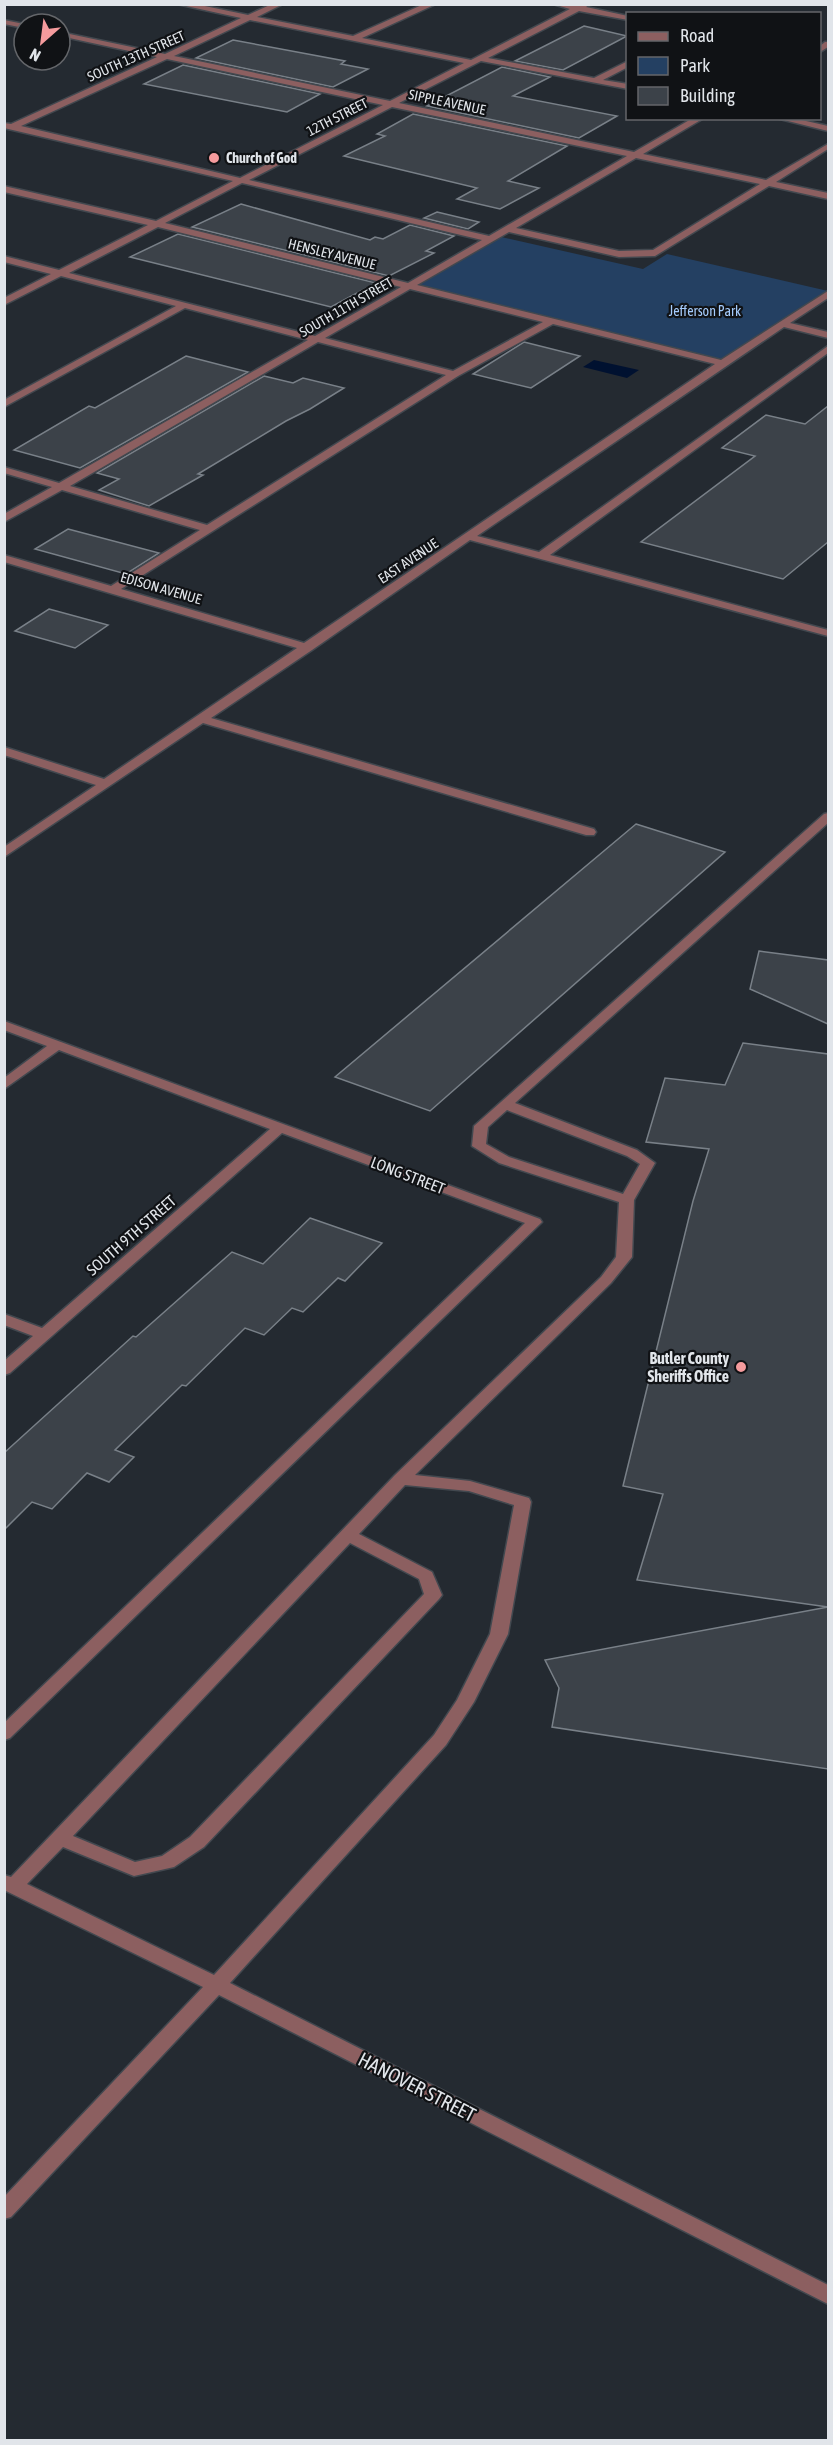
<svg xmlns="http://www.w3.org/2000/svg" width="833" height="2445" font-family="'Asap Condensed',sans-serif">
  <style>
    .green { fill: #244062 }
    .water { fill: #001130 }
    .building { fill: #3c4249; stroke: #798088; stroke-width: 1.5 }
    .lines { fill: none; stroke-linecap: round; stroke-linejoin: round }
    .minor-casing { stroke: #42484f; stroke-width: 3 }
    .minor { fill: #8c5f60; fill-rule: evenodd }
    .poi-dot { fill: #f59b9d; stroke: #101215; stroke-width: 2 }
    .labels { text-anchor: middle; stroke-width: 4.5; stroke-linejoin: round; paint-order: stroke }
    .far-street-label { font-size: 14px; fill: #e1e5ea; stroke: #101215 }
    .far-poi-label { font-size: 14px; font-weight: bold; fill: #e1e5ea; stroke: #101215; text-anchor: start }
    .far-park-label { font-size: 14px; fill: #a5ccfd; stroke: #101215 }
    .street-label { font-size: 16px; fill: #e1e5ea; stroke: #101215 }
    .poi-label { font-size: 16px; font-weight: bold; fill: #e1e5ea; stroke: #101215; text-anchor: end }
    .near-street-label { font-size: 20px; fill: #e1e5ea; stroke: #101215 }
  </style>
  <rect width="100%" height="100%" fill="#242a31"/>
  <polygon class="green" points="497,236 643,269 667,254 828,291 828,294 723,363 408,287"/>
  <polygon class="water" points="594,360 639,370 627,378 583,367"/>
  <g class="building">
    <polygon points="584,26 627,36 563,70 515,61"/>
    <polygon points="233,40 345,61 341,64 368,69 333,87 196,58"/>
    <polygon points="183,65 320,94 287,112 144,84"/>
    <polygon points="502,67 550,77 513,96 617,116 579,138 427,106"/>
    <polygon points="413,114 567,146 508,181 539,188 500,209 457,199 477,188 344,156 385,136 377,134"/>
    <polygon points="241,204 370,240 375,237 383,239 410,225 454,236 426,251 434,253 389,276 192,227"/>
    <polygon points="437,212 479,222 468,229 424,218"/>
    <polygon points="178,234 376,283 331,307 130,257"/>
    <polygon points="524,342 580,356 531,388 473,374"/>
    <polygon points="186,356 248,372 80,468 14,450 89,406 95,408"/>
    <polygon points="264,376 293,383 303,378 344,388 310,409 286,421 198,474 203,475 149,506 99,490 119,479 97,473"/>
    <polygon points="828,406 828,542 783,579 641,542 755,456 722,448 766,415 805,424"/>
    <polygon points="68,529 159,553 126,574 35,549"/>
    <polygon points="49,609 108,625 75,648 15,631"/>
    <polygon points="636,824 725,852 430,1111 335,1077"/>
    <polygon points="759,951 828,960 828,1024 750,989"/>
    <polygon points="743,1043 828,1054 828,1769 552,1727 559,1688 545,1660 828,1607 637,1580 663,1494 623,1486 693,1201 709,1149 646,1142 665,1078 725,1085"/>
    <polygon points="310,1218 382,1243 345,1281 338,1278 303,1312 292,1308 264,1335 245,1328 186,1386 182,1385 115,1450 134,1457 109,1482 87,1473 52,1509 32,1502 4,1530 4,1453 133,1336 136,1337 232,1252 263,1264"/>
  </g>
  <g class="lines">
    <g class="minor-casing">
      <g id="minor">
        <path d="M177 4H195L248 15 272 4H283L257 17 353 36 424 4H436L362 38 471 60 570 9 553 4H590L586 7 628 16V20L579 11 488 58 594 78 628 61V67L603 80 628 84V89L481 61 399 103 634 152 693 118H704L643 154 766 180 828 144V149L776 182 828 193V199L769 186 655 256 619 257 509 232 417 285 721 360 828 291V298L790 323 828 332V338L784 327 477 536 539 552 828 346V353L550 555 828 630V636L470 540 312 650 211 718 594 829 596 832 594 835H586L203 723 4 857V847L96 785 4 755V747L104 779 297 648 4 562V555L111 586 200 530 62 490 4 522V514L52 487 4 473V467L59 483 308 340 185 308 4 407V400L176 306 61 276 4 305V298L51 274 4 262V256L59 270 148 225 4 192V186L156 221 233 181 4 128V123L11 124 157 57 60 36V32L165 54 241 18ZM250 20 464 63 390 101 174 56ZM167 59 383 105 240 178 21 126ZM392 107 627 156 489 236 249 180ZM636 158 760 184 653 250 619 251 516 228ZM242 183 482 240 408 283 165 223ZM158 227 401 287 315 336 69 273ZM410 289 543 322 453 371 325 338ZM553 324 715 364 304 643 121 589 458 376ZM318 342 446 375 207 525 70 486Z"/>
        <polygon points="4,20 24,24 26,24 24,28 4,24"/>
        <polygon points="825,42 828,42 828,47 820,52 820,46"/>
        <polygon points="776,118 793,118 828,126 828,131"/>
        <path d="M828 813V823L515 1103 637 1150 655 1163 634 1200 632 1257 611 1283 415 1475 470 1481 529 1498 531 1502 508 1634 474 1702 446 1745 230 1983 828 2285V2304L219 1995 11 2217 4 2219V2197L203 1987 4 1890V1875L11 1877 395 1475 601 1277 616 1257 619 1202 499 1163 472 1146 474 1126 824 814ZM507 1110 627 1156 640 1164 623 1194 509 1157 486 1144 488 1127ZM405 1485 469 1491 514 1505 490 1634 457 1700 434 1735 214 1975 27 1884 63 1847 134 1876 174 1867 204 1847 439 1599 442 1595 432 1572 359 1534ZM350 1543 419 1579 424 1594 190 1837 162 1856 135 1862 73 1836Z"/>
        <polygon points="4,1021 540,1219 542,1222 10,1738 4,1740 4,1723 525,1223 282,1133 10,1373 4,1375 4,1361 33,1336 4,1325 4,1314 42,1328 270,1129 59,1050 4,1089 4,1078 47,1046 4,1030"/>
      </g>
    </g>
    <use href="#minor" class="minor"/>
  </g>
  <g class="poi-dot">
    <circle cx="214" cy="158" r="6"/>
    <circle cx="741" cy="1367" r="6"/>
  </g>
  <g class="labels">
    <g class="far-street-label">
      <text transform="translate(136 56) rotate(-24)" y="5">SOUTH 13TH STREET</text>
      <text transform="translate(447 102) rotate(12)" y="5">SIPPLE AVENUE</text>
      <text transform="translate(337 117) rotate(-27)" y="5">12TH STREET</text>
      <text transform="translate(332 254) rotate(14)" y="5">HENSLEY AVENUE</text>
      <text transform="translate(346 307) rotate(-30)" y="5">SOUTH 11TH STREET</text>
      <text transform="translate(408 561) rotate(-34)" y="5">EAST AVENUE</text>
      <text transform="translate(161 588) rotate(16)" y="5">EDISON AVENUE</text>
    </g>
    <g class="far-poi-label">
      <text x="226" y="163">Church of God</text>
    </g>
    <g class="far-park-label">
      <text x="705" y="316">Jefferson Park</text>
    </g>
    <g class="street-label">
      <text transform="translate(408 1175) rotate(21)" y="6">LONG STREET</text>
      <text transform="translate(131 1235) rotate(-41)" y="6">SOUTH 9TH STREET</text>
    </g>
    <g class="poi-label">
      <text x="729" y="1364">Butler County<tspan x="729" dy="18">Sheriffs Office</tspan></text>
    </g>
    <g class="near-street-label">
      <text transform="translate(417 2087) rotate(27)" y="7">HANOVER STREET</text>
    </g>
  </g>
  <rect width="833" height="2445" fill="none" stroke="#e1e5ea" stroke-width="12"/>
  <rect x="626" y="12" width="195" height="108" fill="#101215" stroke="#64666a" stroke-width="1.5"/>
  <rect x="638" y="32" width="30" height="9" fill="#8c5f60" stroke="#64666a" stroke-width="1.5"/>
  <text x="680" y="42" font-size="18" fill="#e1e5ea">Road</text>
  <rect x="638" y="57" width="30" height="18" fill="#244062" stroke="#64666a" stroke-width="1.5"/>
  <text x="680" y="72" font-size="18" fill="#e1e5ea">Park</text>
  <rect x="638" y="87" width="30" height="18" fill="#3c4249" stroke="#64666a" stroke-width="1.5"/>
  <text x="680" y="102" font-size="18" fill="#e1e5ea">Building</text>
  <g transform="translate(42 42) rotate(208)"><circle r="28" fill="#101215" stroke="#64666a" stroke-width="1.5"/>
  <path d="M0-4.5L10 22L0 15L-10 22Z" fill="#f59b9d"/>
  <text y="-9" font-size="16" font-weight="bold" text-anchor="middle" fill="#e1e5ea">N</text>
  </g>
</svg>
